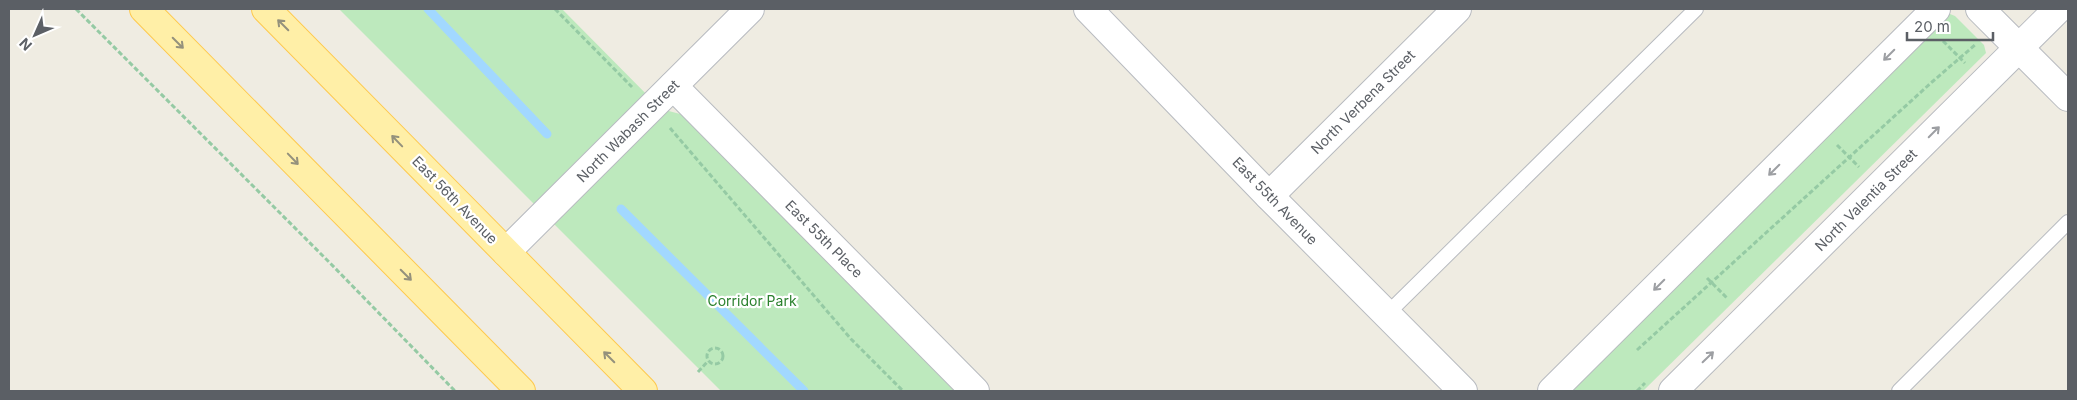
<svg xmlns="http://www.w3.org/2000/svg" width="2077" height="400" font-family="Inter,sans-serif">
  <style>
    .green { fill: #bde9bd }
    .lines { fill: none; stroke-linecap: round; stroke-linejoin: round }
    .stream { stroke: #a2d8ff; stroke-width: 9 }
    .service-casing { stroke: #b8bbc0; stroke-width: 16 }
    .minor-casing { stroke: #b8bbc0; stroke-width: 30 }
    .primary-casing { stroke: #fec94d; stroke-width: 30 }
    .path { stroke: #95caa4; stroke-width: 3; stroke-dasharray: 5 2.5; stroke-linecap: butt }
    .service { stroke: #fff; stroke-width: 14 }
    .minor { stroke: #fff; stroke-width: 28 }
    .primary { stroke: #ffefa7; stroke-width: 28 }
    .oneway { stroke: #94917c }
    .oneway2 { stroke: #9d9fa3 }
    .labels { text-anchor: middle; stroke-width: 4.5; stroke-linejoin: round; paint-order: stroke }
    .street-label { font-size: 14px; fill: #5b5f65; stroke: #fff }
    .park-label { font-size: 14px; fill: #2c822f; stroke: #fff }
  </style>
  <rect width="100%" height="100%" fill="#efece2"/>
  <g class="green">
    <polygon points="339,9 562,9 661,109 684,115 960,391 721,391"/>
    <polygon points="1950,14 1955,16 1984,45 1986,53 1643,391 1566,391 1944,17"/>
  </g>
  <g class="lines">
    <g class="stream">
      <polyline points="428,9 547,134"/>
      <polyline points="621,209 804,391"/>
    </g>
    <g class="service-casing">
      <g id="service">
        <polyline points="1387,314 1696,9"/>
        <polyline points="1899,391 2068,222"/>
      </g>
    </g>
    <g class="minor-casing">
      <g id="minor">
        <polyline points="1088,9 1269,196 1463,391"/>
        <polyline points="1980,9 2068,97"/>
        <polyline points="673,86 975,391"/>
        <polyline points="1269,196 1457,9"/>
        <polyline points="506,252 750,9"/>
        <polyline points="1552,391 1936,9"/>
        <polyline points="1673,391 2058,9"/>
      </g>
    </g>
    <g class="primary-casing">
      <g id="primary">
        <polyline points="144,9 521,391"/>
        <polyline points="266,9 643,391"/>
      </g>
    </g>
    <g class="path">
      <polyline points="76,9 331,264 455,391"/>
      <polyline points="555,9 632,87"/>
      <polyline points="1943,41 1965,63"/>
      <polyline points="670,128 851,339 903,391"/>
      <polyline points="1837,145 1859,167"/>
      <polyline points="1707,278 1727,298"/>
      <circle cx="715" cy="356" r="8"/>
      <polyline points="1637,350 1932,82 1976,44"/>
      <polyline points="698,372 708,361"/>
      <polyline points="1637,391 1645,383"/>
    </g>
    <use href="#service" class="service"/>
    <use href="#minor" class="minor"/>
    <use href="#primary" class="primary"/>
  </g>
  <defs><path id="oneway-shaft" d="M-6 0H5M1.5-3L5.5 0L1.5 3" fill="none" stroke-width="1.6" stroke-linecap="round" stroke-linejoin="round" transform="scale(1.25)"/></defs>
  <g class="oneway">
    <use href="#oneway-shaft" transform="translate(283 25) rotate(-135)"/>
    <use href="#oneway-shaft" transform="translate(178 43) rotate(45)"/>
    <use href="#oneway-shaft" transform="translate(397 141) rotate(-134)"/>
    <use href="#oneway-shaft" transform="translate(293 159) rotate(46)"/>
    <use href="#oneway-shaft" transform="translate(406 275) rotate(45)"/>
    <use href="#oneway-shaft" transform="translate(609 357) rotate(-135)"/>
  </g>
  <g class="oneway2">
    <use href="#oneway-shaft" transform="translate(1889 55) rotate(135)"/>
    <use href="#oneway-shaft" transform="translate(1934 132) rotate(-45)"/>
    <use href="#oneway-shaft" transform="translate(1774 170) rotate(135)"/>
    <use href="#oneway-shaft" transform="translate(1659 285) rotate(135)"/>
    <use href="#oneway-shaft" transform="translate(1708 357) rotate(-44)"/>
  </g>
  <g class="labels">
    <g class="street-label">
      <text transform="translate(1363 102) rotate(-45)" y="5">North Verbena Street</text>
      <text transform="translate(628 131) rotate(-45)" y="5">North Wabash Street</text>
      <text transform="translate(455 200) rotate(46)" y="5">East 56th Avenue</text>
      <text transform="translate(1866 200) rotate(-45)" y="5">North Valentia Street</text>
      <text transform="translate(1275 201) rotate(46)" y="5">East 55th Avenue</text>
      <text transform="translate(824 239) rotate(45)" y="5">East 55th Place</text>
    </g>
    <g class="park-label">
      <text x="752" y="306">Corridor Park</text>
    </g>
  </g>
  <rect width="2077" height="400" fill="none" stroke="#5b5f65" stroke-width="20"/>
  <g transform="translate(35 35) rotate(225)" stroke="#ffffff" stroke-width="4" paint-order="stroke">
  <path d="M0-4L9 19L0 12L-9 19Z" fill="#5b5f65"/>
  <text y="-8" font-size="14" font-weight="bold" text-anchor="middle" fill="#5b5f65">N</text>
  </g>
  <path d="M1907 32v8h86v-8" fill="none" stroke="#5b5f65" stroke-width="2.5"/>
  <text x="1914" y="32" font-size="15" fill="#5b5f65" stroke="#ffffff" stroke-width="4" paint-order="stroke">20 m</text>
</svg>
